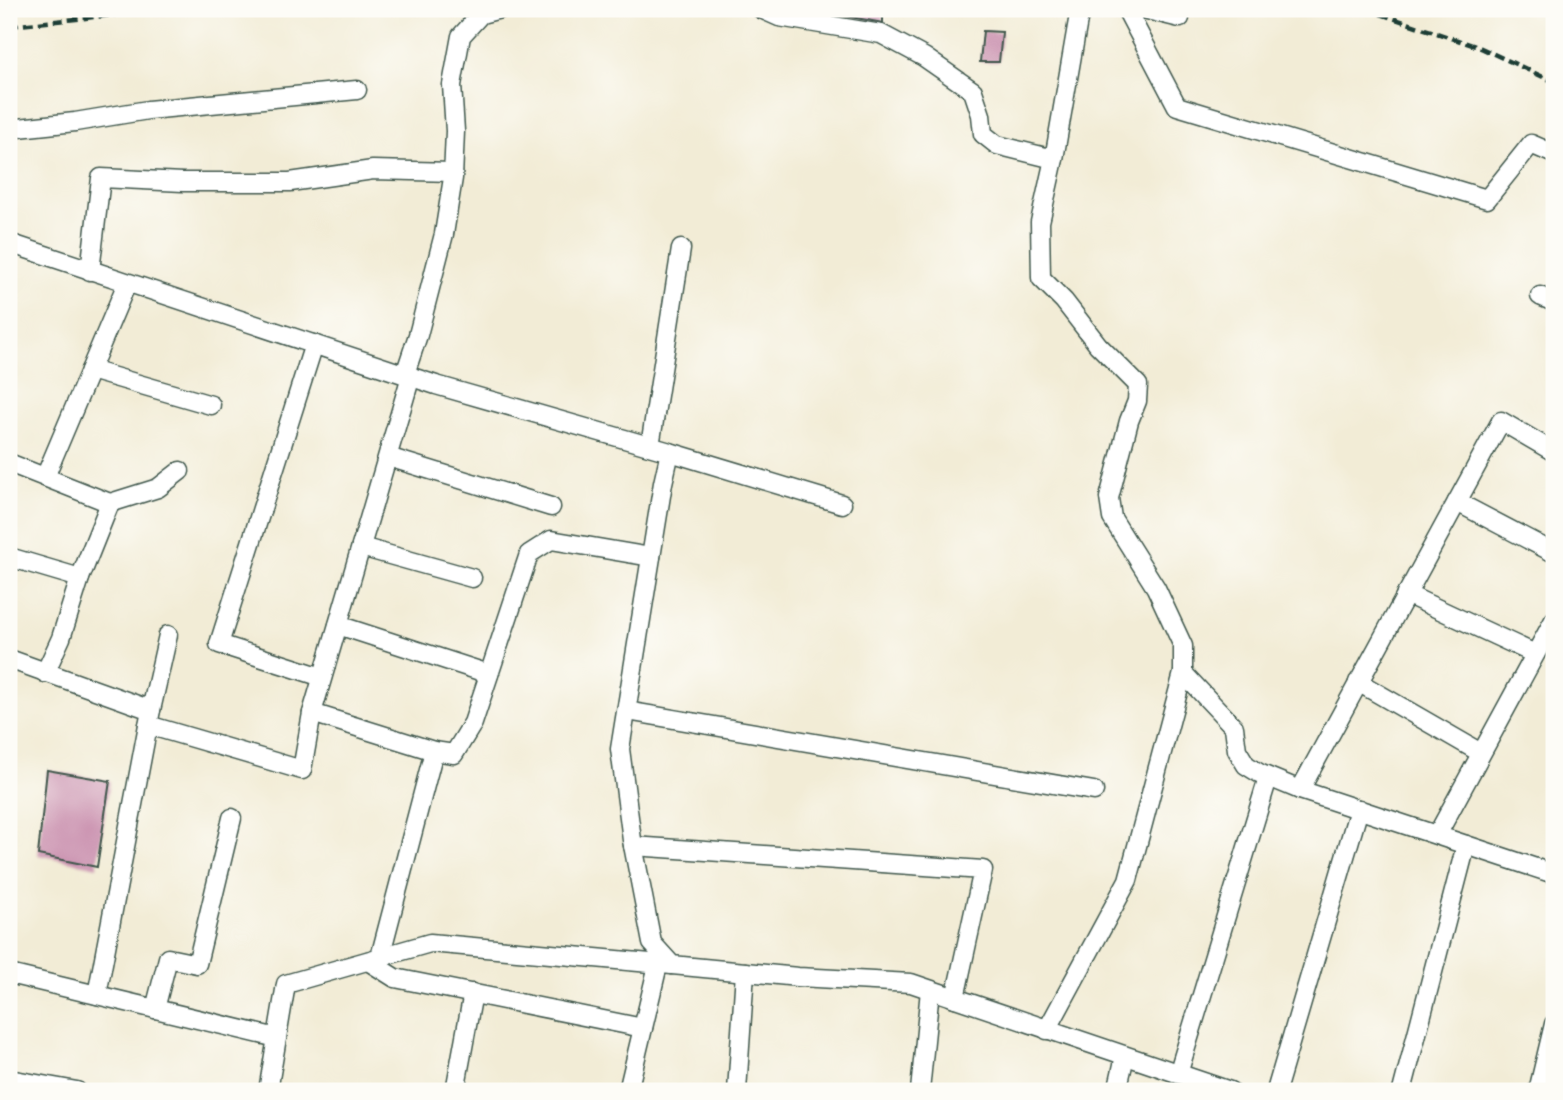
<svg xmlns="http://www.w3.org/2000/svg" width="1563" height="1100" font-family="'Gochi Hand',sans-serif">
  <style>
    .building { fill: #cb93b0 }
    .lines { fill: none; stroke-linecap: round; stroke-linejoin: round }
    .street-casing { stroke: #3f574c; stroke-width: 21 }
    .street { stroke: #fff; stroke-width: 18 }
    .rail { stroke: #1f3d34; stroke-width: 4.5; stroke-dasharray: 10 5; stroke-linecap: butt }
  </style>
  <rect width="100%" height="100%" fill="#fdfcf7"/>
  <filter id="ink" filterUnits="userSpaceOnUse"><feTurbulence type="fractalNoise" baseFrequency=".0143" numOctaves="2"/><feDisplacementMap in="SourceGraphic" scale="14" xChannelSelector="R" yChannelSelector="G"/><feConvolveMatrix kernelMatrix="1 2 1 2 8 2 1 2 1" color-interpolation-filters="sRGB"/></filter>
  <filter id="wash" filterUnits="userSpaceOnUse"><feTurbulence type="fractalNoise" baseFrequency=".00686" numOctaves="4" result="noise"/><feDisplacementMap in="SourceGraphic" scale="28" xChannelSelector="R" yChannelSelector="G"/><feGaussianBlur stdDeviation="1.57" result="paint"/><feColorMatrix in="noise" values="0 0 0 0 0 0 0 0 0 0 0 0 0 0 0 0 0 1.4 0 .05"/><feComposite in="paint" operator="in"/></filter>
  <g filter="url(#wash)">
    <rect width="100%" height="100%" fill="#f2ecd6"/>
    <g id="blocks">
      <g class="building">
        <polygon points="845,9 883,9 883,23 845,16"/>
        <polygon points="983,31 1002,32 999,62 980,62"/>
        <polygon points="47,770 110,781 97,867 38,855"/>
      </g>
    </g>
  </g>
  <g filter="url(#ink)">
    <use href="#blocks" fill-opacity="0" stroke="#3f574c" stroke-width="2"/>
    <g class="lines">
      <g class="street-casing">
        <g id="street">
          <polyline points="761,9 779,17 881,34 924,57 973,91 981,115 983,134 997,145 1054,159 1040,222 1041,278 1064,301 1098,345 1138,385 1137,401 1129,421 1109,498 1112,518 1156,588 1183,646 1183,673 1128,880 1047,1030"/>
          <polyline points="1126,9 1177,106 1487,199 1531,144 1554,154"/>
          <polyline points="1143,9 1180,18"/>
          <polyline points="9,129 75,122 148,110 357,90"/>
          <polyline points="1054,159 1080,9"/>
          <polyline points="9,243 436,385 670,452 663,483 620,749 632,840 652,943 672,965 798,977 911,983 1230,1091"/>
          <polyline points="90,271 101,178 183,182 290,182 373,170 453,172"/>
          <polyline points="1540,296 1554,302"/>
          <polyline points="314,344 219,644 322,677"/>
          <polyline points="90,370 211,405"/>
          <polyline points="405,374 418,335 444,234 453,178 455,131 452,85 461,36 481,14 500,9"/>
          <polyline points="650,446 681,249"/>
          <polyline points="670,452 842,504"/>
          <polyline points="388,457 551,507"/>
          <polyline points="9,463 110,503 158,488 180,471"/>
          <polyline points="45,477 127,283"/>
          <polyline points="1457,502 1554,553"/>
          <polyline points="361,547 472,578"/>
          <polyline points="9,557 80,578"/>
          <polyline points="1406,594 1535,654"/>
          <polyline points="338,625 489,674"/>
          <polyline points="9,659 151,710 148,725 302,770 312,713 411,376"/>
          <polyline points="45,673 61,638 80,578 110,503"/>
          <polyline points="1183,673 1234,727 1237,750 1246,765 1259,773 1300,790 1554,874"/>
          <polyline points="1358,682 1481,753"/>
          <polyline points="151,710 168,635"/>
          <polyline points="627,711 1094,791"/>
          <polyline points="312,713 434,751 454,754 473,723 529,554 551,540 651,557"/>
          <polyline points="1300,790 1501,421 1554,452"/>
          <polyline points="1437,835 1554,620"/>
          <polyline points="633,846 983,870 955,998"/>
          <polyline points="380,957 434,751"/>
          <polyline points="368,961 395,978 643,1028"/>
          <polyline points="9,974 277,1038"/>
          <polyline points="97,995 148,725"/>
          <polyline points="155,1009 168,958 197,964 232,818"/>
          <polyline points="1178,1074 1268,778"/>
          <polyline points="9,1079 77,1091"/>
          <polyline points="268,1091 286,984 430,943 672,965"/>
          <polyline points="455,1091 473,993"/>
          <polyline points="628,1091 658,965"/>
          <polyline points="737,1091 745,972"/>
          <polyline points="920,1091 930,990"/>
          <polyline points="1117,1091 1125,1056"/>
          <polyline points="1276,1091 1359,809"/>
          <polyline points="1402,1091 1466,845"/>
          <polyline points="1538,1091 1554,1024"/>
        </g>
      </g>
      <use href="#street" class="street"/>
      <g class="rail">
        <polyline points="1366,9 1481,48 1554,82"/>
        <polyline points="9,26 171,9"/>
      </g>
    </g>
  </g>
  <rect width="1563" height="1100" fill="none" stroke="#fdfcf7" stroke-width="35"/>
</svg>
